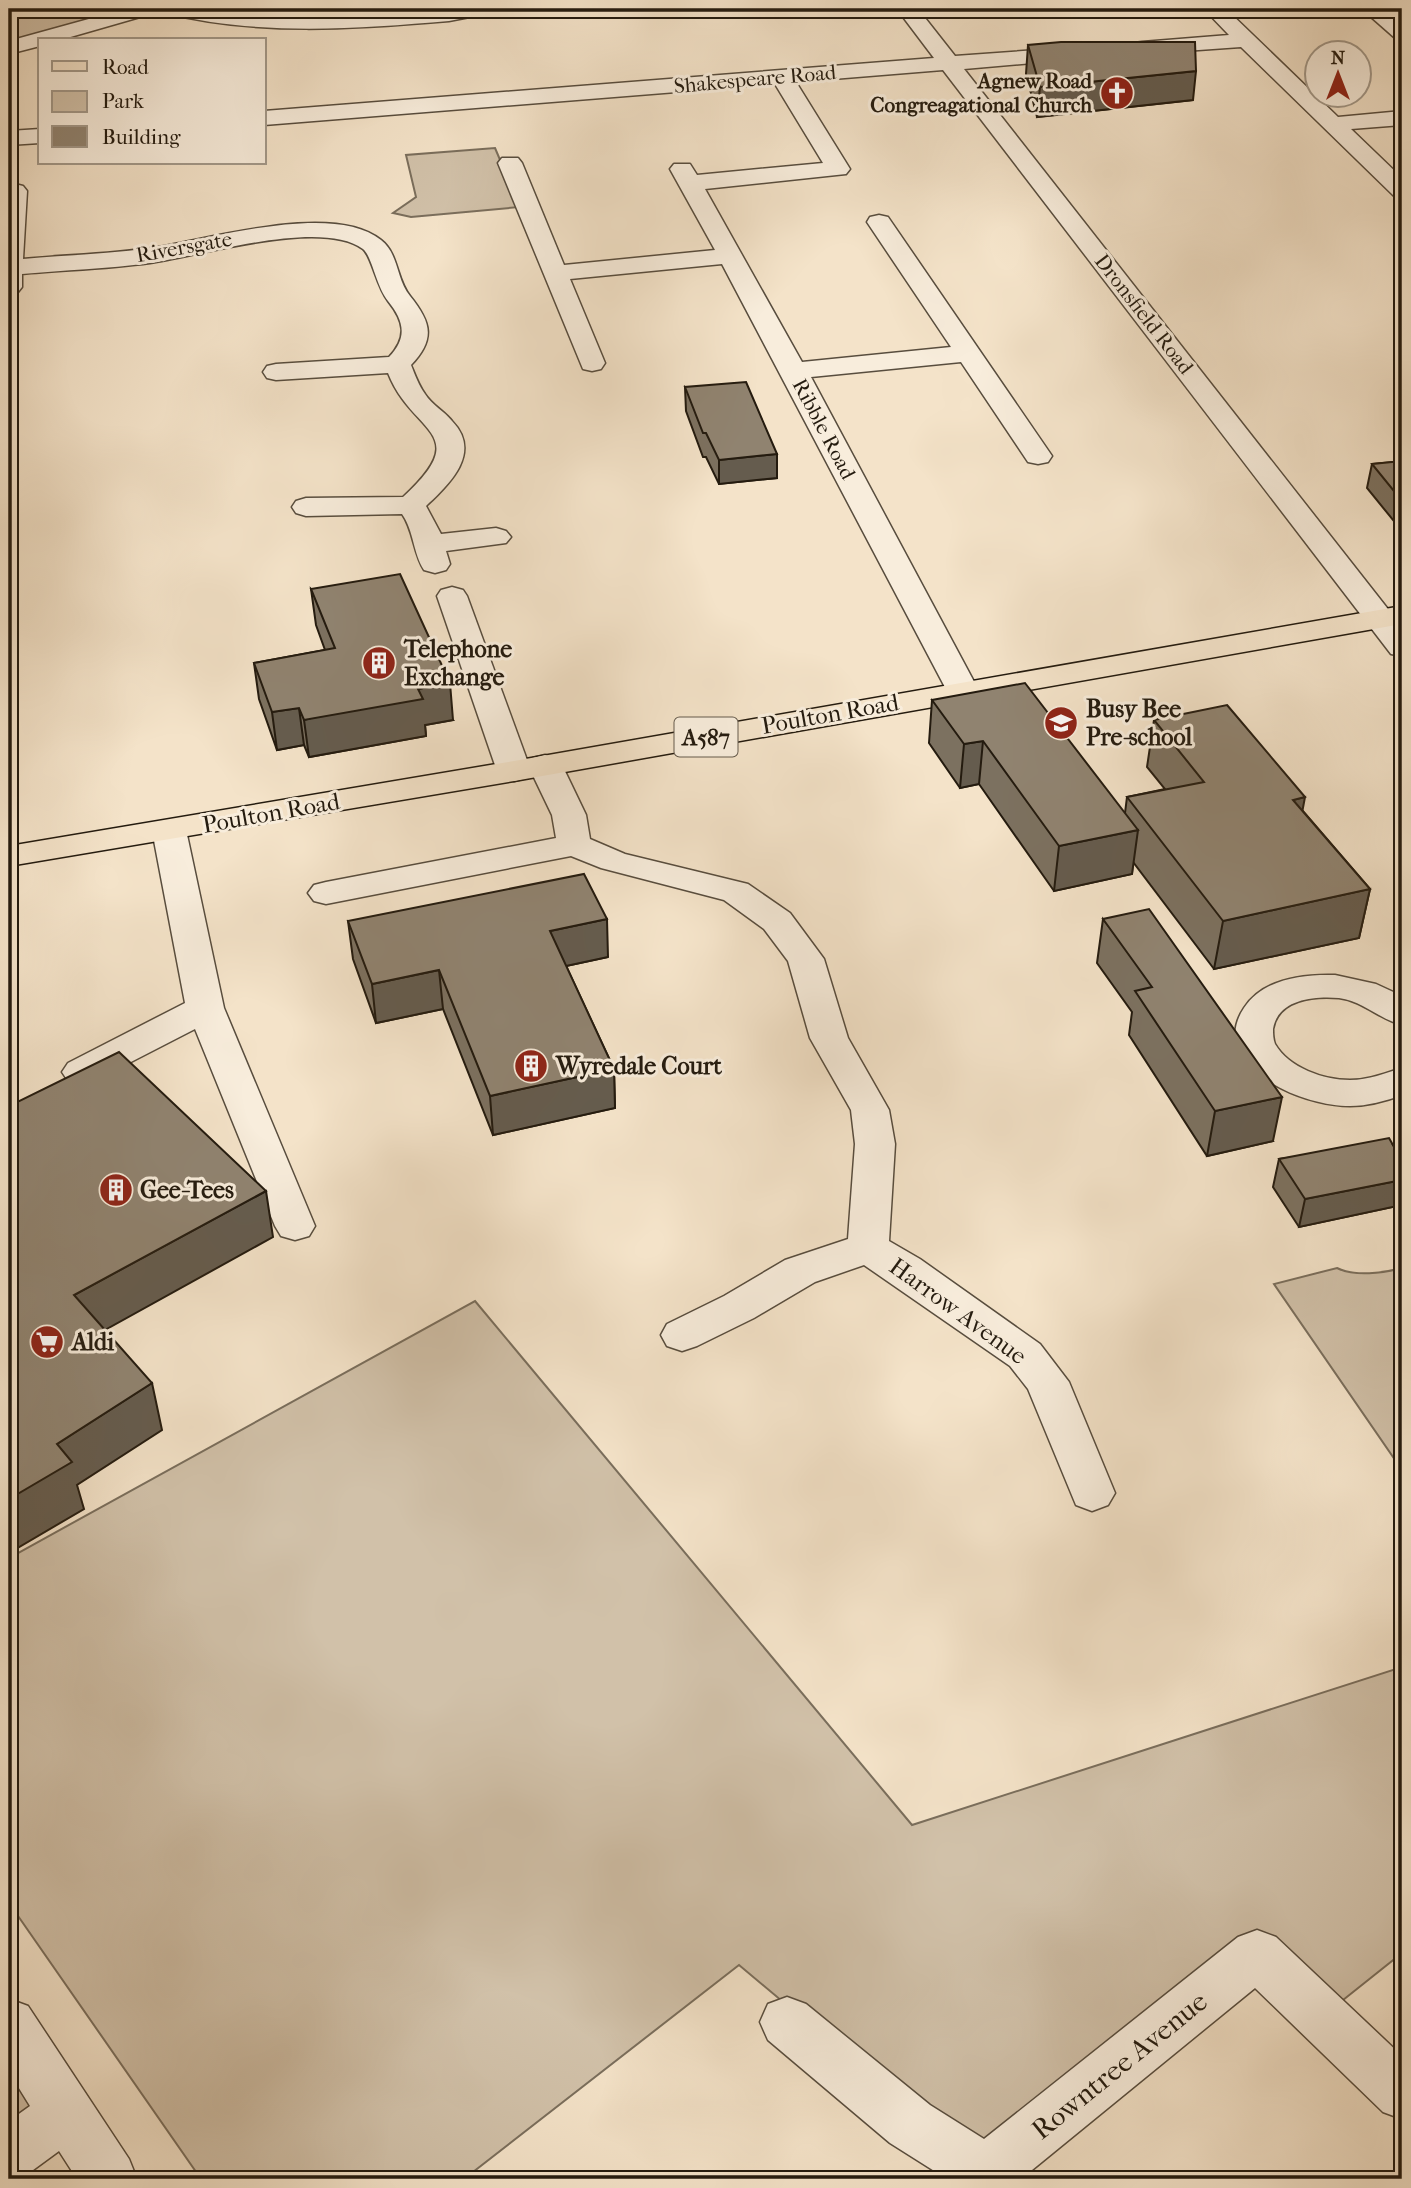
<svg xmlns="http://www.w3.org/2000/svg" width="1411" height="2188" font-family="'IM FELL French Canon',serif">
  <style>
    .green { fill: #d1c1a9; stroke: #7a6e5c; stroke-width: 2 }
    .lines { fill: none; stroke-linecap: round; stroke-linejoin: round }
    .minor-casing { stroke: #584d3e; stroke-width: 3 }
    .major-casing { stroke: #241b0f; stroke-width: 3 }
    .minor { fill: #f8eddc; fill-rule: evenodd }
    .major { fill: #f4e3c9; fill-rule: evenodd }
    .wall { fill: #7c7160; stroke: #241b0f; stroke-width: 2 }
    .shaded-wall { fill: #655c4e; stroke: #241b0f; stroke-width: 2 }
    .building { fill: #908370; stroke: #241b0f; stroke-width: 2 }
    .labels { text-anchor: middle; stroke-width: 6; stroke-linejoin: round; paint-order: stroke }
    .far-street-label { font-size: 21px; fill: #241b0f; stroke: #f8eddc }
    .far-poi-label { font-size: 21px; font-weight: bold; fill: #241b0f; stroke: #f8eddc; text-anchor: end }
    .shield { fill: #f8eddc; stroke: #645a4c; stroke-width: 2 }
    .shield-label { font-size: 23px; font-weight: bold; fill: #241b0f }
    .poi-label { font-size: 24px; font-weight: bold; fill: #241b0f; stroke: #f8eddc; text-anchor: start }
    .street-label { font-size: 24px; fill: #241b0f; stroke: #f8eddc }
    .near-street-label { font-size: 28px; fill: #241b0f; stroke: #f8eddc }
  </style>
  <rect width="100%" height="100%" fill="#f4e3c9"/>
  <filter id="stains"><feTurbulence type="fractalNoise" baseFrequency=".00286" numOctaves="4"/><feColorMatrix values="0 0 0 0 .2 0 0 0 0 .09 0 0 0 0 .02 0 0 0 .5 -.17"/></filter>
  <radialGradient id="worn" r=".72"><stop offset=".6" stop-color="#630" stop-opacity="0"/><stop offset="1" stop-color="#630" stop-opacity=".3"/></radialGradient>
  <g class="green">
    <polygon points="9,9 147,9 9,48"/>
    <polygon points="495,148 520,207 411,217 393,213 416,197 406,155"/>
    <path d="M1337 1268C1355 1277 1383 1273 1402 1268V1470L1274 1284Z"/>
    <polygon points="475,1301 912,1825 1402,1667 1402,1953 1323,2016 1257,1955 986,2172 739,1965 464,2179 201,2179 9,1903 9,1558"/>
    <polygon points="9,2024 65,2114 9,2154"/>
  </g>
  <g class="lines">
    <g class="minor-casing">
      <g id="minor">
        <polygon points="125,9 157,9 154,13 60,40 40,40 40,46 9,54 9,41"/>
        <path d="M163 9H203L287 15 486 9 475 16 449 21C356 29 257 36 166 13Z"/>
        <polygon points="897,9 918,9 955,56 1079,47 1087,48 1090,53 1087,58 1079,59 964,69 1402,627 1402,656 1391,654 943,70 796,82 850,169 846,174 705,189 802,362 951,347 867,222 870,217 879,215 888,217 1052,456 1048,462 1038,464 1028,462 961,362 811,377 979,691 974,698 963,701 952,698 947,691 722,264 570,279 605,363 601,369 592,371 583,369 498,163 502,158 518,158 522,163 564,265 715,250 670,169 674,164 690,164 697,175 823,163 775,84 264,125 264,111 934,58"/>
        <polygon points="1204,9 1226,9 1338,117 1402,111 1402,125 1351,129 1402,178 1402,198 1394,196 1241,47 1142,54 1134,53 1131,48 1134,43 1142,42 1229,35"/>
        <polygon points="1362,9 1384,9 1402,24 1402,40 1395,38"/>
        <polygon points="40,129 40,143 9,145 9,131"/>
        <path d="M15 184 23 186 27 191 23 259C66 255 109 254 151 248 208 240 333 201 381 240 399 254 396 279 410 296 431 322 436 339 411 365 415 375 419 386 425 394 432 405 444 411 452 421 482 452 451 483 426 506L441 534 496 528 506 531 511 537 506 543 446 551 450 564 446 570 435 573 424 570C413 553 414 531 402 514L306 516 296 513 292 507 296 501 306 498 403 497C475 431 412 435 388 373L276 380 267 378 263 372 267 366 276 364 389 357C408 337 404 321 388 301 376 286 372 256 363 249 321 218 200 256 150 263 107 269 65 270 22 274V287L18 292 9 295V185Z"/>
        <polygon points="452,587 463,590 467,596 531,771 526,778 514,781 502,778 497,771 437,596 441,590"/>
        <polygon points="545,755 557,758 562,765 586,815 590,839 625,854 748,884 790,913 824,959 848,1038 889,1110 895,1144 889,1241 920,1259 1040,1344 1069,1382 1115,1493 1108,1505 1092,1511 1076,1505 1028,1389 1010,1366 864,1265 815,1282 754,1318 697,1346 682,1351 667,1346 661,1335 667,1324 724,1296 785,1260 848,1239 855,1144 851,1110 810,1038 788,961 764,929 724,900 601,868 571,856 326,904 314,901 308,893 314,885 326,882 556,838 552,815 528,765 533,758"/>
        <polygon points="169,820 181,823 186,830 224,1008 315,1226 309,1236 295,1240 281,1236 275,1226 195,1029 94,1081 81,1085 68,1081 62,1072 68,1063 185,1003 152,830 157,823"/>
        <path d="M1335 975 1376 984 1402 996V1025C1379 1019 1363 1001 1339 998 1314 996 1278 999 1273 1029 1273 1034 1273 1039 1275 1044 1289 1068 1324 1080 1350 1080 1369 1080 1385 1073 1402 1068V1095C1386 1101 1367 1106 1350 1106 1311 1106 1245 1082 1236 1039 1234 1028 1238 1017 1244 1008 1263 979 1302 974 1335 975Z"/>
        <polygon points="1257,1930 1276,1937 1402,2056 1402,2119 1383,2112 1255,1988 1021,2179 947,2179 890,2143 768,2040 760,2022 768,2004 787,1997 806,2004 930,2105 984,2139 1238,1937"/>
        <polygon points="9,1999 28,2006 129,2159 137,2179 77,2179 59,2151 29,2173 9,2179 9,2121 30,2106 9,2072"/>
      </g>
    </g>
    <g class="major-casing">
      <polygon id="major" points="1402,606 1402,624 514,781 9,866 9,846 514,761"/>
    </g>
    <use href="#minor" class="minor"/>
    <use href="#major" class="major"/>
  </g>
  <g class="wall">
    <polygon points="1028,45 1193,100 1037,117 1026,74"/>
    <polygon points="685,387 777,454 777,478 719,484 706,457 703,457 686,411"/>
    <polygon points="1402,461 1402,531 1367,488 1372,464"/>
    <polygon points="311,589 453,720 425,725 426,736 309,757 304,745 277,750 259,699 254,663 325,650 316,625"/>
    <polygon points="932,700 1125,813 1127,797 1165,789 1147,767 1154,720 1303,811 1370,889 1359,938 1214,969 1133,862 1132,874 1054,891 979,784 960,788 929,743"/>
    <polygon points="1103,919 1273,1141 1207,1156 1129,1035 1132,1012 1097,963"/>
    <polygon points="348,921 608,957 566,966 614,1069 615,1108 493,1135 443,1009 376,1023 353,959"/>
    <polygon points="1402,1143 1402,1205 1299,1227 1273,1187 1279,1159 1393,1145"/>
  </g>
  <g class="shaded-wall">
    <polygon points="1196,71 1193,100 1037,117 1040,87"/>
    <polygon points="777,454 777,478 719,484 719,460"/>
    <polygon points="450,683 453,720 425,725 426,736 309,757 304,720 418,689"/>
    <polygon points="299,708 304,745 277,750 272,712"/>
    <polygon points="983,741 979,784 960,788 964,744"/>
    <polygon points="1305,797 1296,845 1293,800"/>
    <polygon points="1138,830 1132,874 1054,891 1059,846"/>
    <polygon points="1370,889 1359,938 1214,969 1223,921"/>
    <polygon points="607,919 608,957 552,969 550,931"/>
    <polygon points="439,970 443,1009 376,1023 372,984"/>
    <polygon points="614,1069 615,1108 493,1135 490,1096"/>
    <polygon points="1282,1097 1273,1141 1207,1156 1215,1111"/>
    <polygon points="1402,1180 1402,1205 1299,1227 1305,1199"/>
    <polygon points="266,1191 273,1237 85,1341 74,1295"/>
    <polygon points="152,1383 162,1430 77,1485 84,1509 9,1553 9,1499 57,1444"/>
  </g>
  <g class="building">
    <polygon points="1061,42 1195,42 1196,71 1040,87 1028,45"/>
    <polygon points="746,382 777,454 719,460 706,433 703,433 685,387"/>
    <polygon points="1402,461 1402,501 1372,464"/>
    <polygon points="400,574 450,683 418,689 423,699 304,720 299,708 272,712 254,663 335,648 311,589"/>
    <polygon points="1025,683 1138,830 1059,846 983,741 964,744 932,700"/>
    <polygon points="1227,705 1305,797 1293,800 1370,889 1223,921 1127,797 1204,782 1154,720"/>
    <polygon points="584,874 607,919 550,931 614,1069 490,1096 439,970 372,984 348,921"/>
    <polygon points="1149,909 1282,1097 1215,1111 1135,991 1152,987 1103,919"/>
    <polygon points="119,1052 266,1191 74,1295 152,1383 57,1444 72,1462 9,1499 9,1106"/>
    <polygon points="1389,1138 1402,1161 1402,1180 1305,1199 1279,1159"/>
    <polygon points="1402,1143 1402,1157 1393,1145"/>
  </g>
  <defs>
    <g id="church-disc" transform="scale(1.75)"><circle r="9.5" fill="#8f2418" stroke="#f8eddc"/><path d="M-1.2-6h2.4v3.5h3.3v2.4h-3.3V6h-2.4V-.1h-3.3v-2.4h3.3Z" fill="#fff"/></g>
    <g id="building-disc" transform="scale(1.75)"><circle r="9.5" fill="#8f2418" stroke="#f8eddc"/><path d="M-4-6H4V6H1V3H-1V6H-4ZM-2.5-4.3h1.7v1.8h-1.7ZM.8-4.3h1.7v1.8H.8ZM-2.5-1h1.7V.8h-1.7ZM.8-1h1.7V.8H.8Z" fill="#fff"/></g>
    <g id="school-disc" transform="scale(1.75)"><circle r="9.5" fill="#8f2418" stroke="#f8eddc"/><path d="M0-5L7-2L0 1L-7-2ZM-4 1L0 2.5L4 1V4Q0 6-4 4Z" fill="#fff"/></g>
    <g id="supermarket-disc" transform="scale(1.75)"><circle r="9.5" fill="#8f2418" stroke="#f8eddc"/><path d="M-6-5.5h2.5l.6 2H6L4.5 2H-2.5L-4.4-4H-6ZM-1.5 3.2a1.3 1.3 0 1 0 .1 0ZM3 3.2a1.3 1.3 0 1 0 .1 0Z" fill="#fff"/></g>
  </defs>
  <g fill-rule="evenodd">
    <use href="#church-disc" x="1117" y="93"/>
    <use href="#building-disc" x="379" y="663"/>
    <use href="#school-disc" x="1061" y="723"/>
    <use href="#building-disc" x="531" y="1066"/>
    <use href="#building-disc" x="116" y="1190"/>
    <use href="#supermarket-disc" x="47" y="1342"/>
  </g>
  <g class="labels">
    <g class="far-street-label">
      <text transform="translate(755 79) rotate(-5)" y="7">Shakespeare Road</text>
      <text transform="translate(184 247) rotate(-10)" y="7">Riversgate</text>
      <text transform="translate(1144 314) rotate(52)" y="7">Dronsfield Road</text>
      <text transform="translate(824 429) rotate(62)" y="7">Ribble Road</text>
    </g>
    <g class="far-poi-label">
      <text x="1092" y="88">Agnew Road<tspan x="1092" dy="24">Congreagational Church</tspan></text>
    </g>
    <rect class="shield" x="674.5" y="717.5" width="63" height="39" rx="5"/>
    <g class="shield-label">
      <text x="706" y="745">A587</text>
    </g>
    <g class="poi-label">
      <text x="404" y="657">Telephone<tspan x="404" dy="28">Exchange</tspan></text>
      <text x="1086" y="717">Busy Bee<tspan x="1086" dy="28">Pre-school</tspan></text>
      <text x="556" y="1074">Wyredale Court</text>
      <text x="140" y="1198">Gee-Tees</text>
      <text x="72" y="1350">Aldi</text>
    </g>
    <g class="street-label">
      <text transform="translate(830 714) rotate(-10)" y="8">Poulton Road</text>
      <text transform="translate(271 813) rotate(-10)" y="8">Poulton Road</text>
      <text transform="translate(958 1311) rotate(36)" y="8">Harrow Avenue</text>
    </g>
    <g class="near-street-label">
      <text transform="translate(1119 2065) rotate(-39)" y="10">Rowntree Avenue</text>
    </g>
  </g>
  <rect width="1411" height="2188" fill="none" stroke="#f4e3c9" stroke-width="35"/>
  <rect x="10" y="10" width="1390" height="2167" fill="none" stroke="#241b0f" stroke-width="3.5"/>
  <rect x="18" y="18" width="1376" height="2153" fill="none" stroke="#241b0f" stroke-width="2"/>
  <rect x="38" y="38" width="228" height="126" fill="#f8eddc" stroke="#a3998a" stroke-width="2"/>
  <rect x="52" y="61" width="35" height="10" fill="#f4e3c9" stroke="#a3998a" stroke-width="2"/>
  <text x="102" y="74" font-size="21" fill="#241b0f">Road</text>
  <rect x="52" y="91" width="35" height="21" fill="#d1c1a9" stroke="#a3998a" stroke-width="2"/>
  <text x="102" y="108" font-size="21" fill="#241b0f">Park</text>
  <rect x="52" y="126" width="35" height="21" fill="#908370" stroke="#a3998a" stroke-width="2"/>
  <text x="102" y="144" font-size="21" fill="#241b0f">Building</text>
  <g transform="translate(1338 74)"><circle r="33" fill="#f8eddc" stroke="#a3998a" stroke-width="2"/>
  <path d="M0-5L12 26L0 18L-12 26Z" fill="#8f2418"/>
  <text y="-10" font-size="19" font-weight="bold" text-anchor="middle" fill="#241b0f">N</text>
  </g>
  <rect width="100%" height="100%" filter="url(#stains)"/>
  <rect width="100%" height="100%" fill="url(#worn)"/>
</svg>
